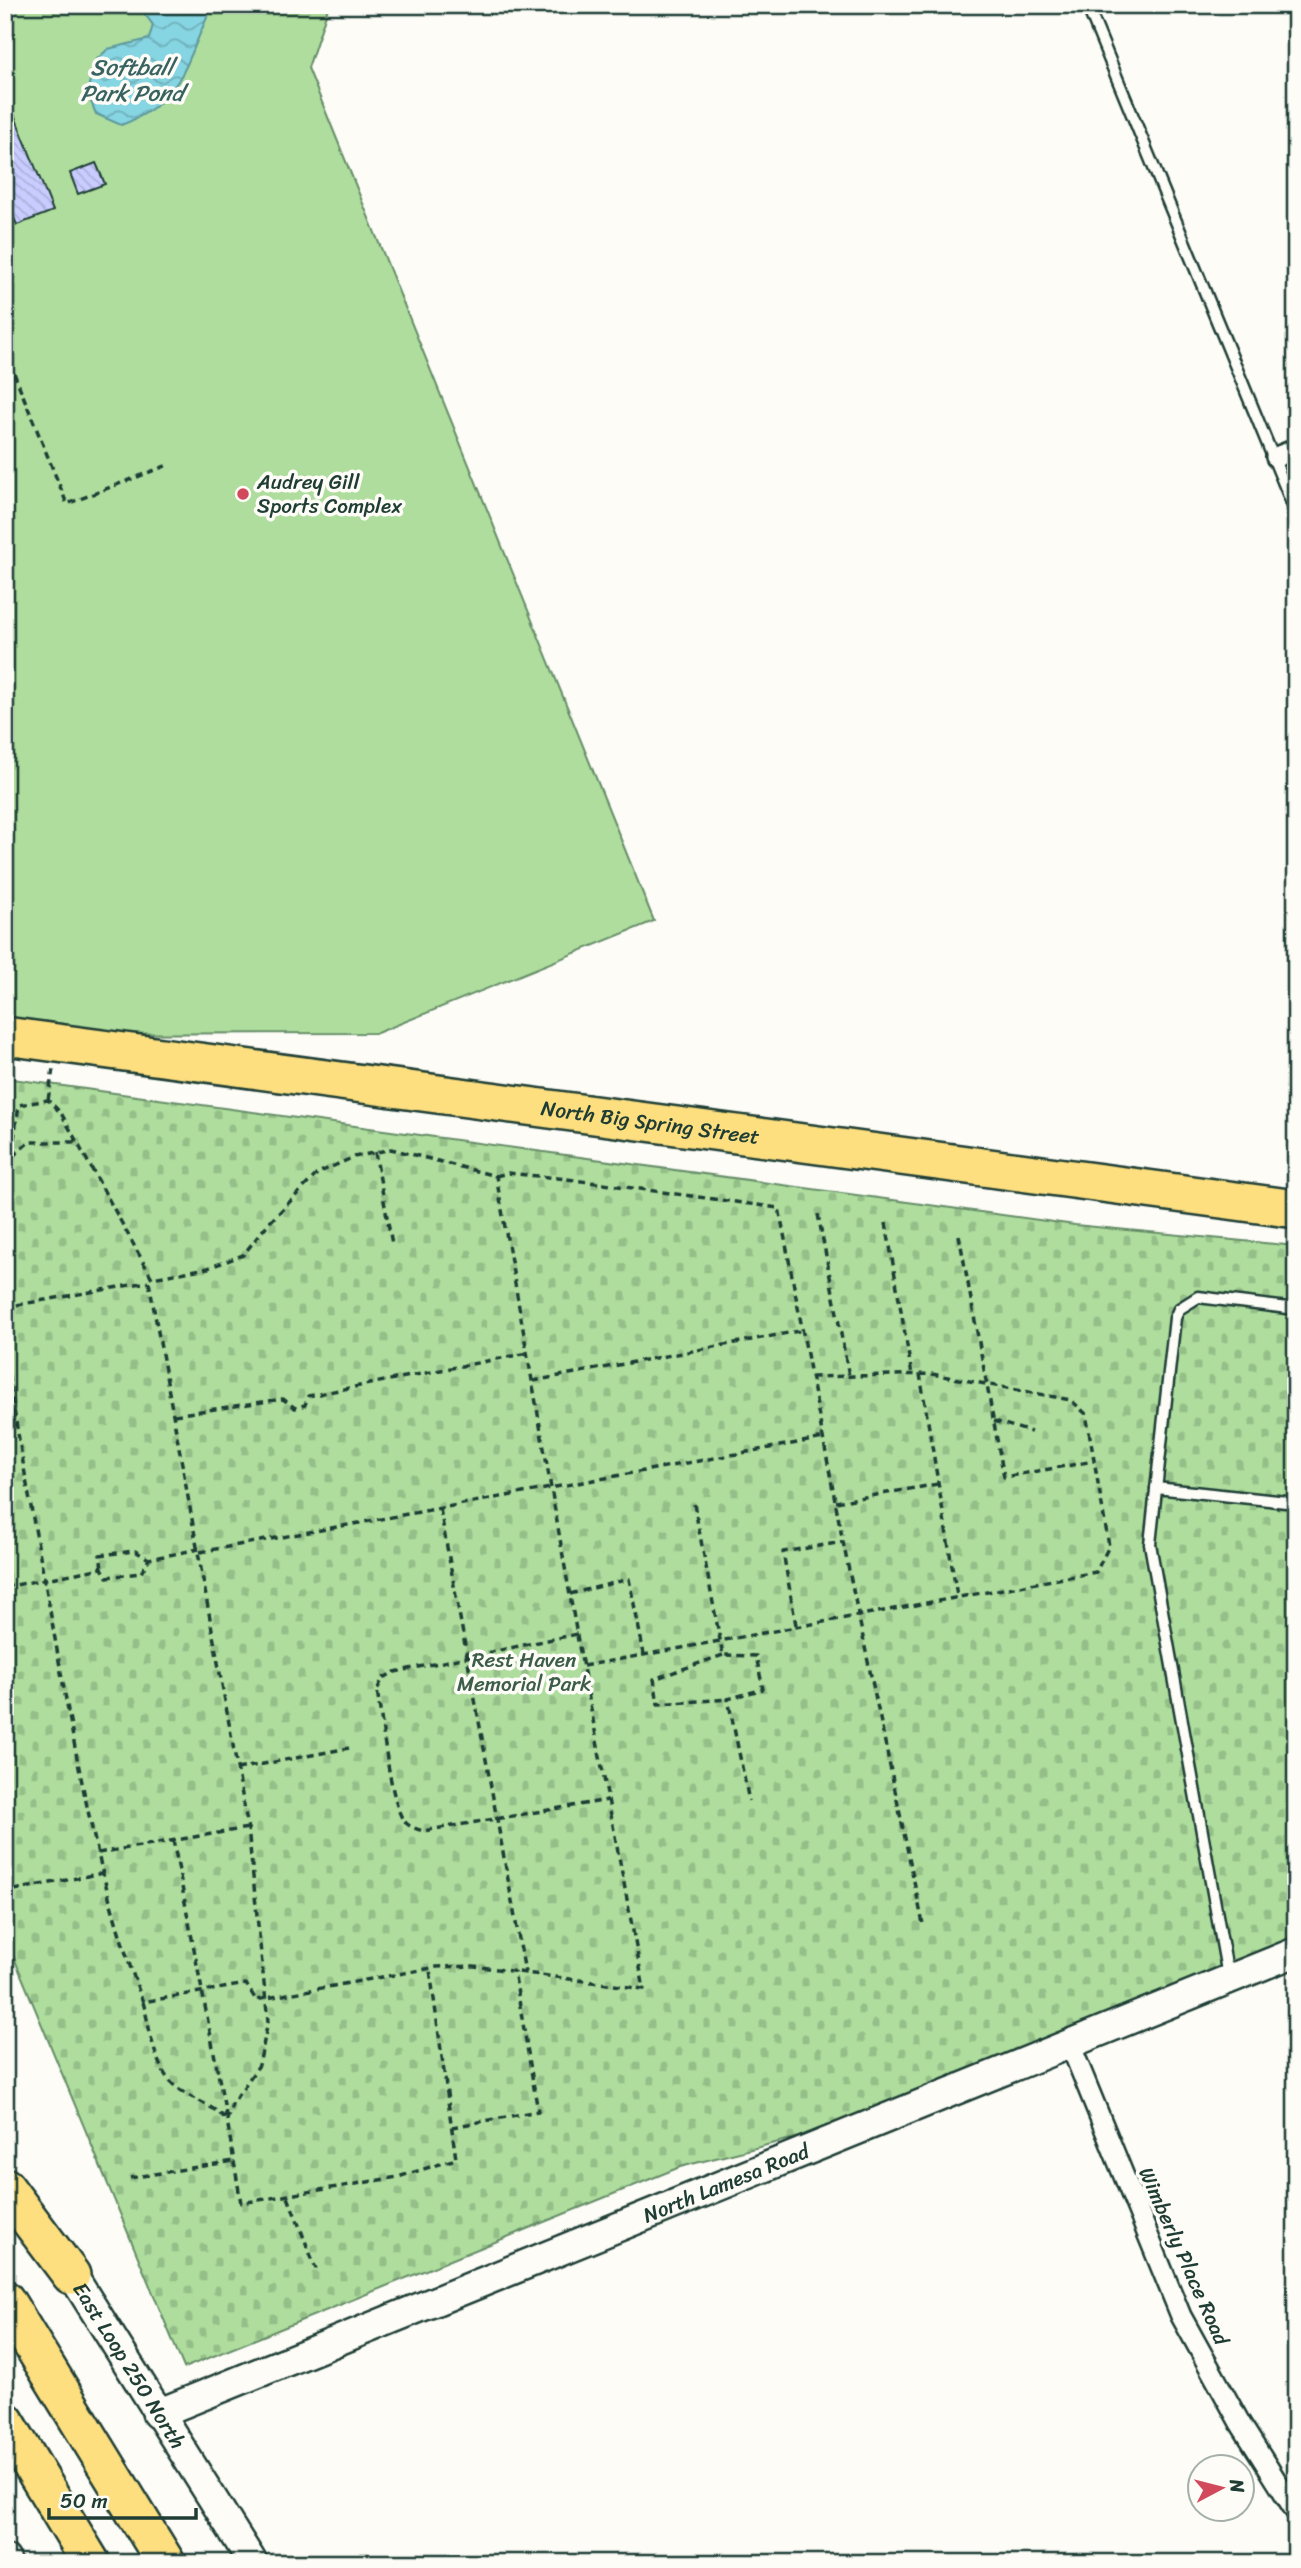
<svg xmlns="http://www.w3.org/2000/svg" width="1301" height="2568" font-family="Sriracha,sans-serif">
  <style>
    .grass { fill: #aedd9d; stroke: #668d68; stroke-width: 2 }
    .cemetery { fill: url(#cemetery-stones); stroke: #668d68; stroke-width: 2 }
    .water { fill: url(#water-waves); stroke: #5d989c; stroke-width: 2 }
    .building { fill: url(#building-back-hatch); stroke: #1f3d34; stroke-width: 2 }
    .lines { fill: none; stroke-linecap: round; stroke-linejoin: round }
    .lane-casing { stroke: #1f3d34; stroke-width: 15 }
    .street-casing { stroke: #1f3d34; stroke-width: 24 }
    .secondary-casing { stroke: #1f3d34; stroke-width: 33 }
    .highway-casing { stroke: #1f3d34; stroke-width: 42 }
    .path { stroke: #1f3d34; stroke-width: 3.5; stroke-dasharray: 7 5; stroke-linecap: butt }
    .lane { stroke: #fdfcf7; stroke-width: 10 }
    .street { stroke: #fdfcf7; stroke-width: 19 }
    .secondary { stroke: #fdfcf7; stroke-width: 28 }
    .highway { stroke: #fddf80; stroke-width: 37 }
    .poi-dot { fill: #d1495b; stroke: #fdfcf7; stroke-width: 2.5 }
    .labels { text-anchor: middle; stroke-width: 7; stroke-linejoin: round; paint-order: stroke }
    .poi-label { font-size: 21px; fill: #1f3d34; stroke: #fdfcf7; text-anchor: start }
    .street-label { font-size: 21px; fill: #1f3d34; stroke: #fdfcf7 }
    .park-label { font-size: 21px; fill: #3c5d49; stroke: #fdfcf7 }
    .water-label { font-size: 23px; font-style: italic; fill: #396360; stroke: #fdfcf7 }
  </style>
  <defs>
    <pattern id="cemetery-stones" width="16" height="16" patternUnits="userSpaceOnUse" patternTransform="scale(1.75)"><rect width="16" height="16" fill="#aedd9d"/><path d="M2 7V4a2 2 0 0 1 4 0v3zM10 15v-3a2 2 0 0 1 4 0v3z" fill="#95bf88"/></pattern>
    <pattern id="water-waves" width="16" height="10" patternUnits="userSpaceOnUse" patternTransform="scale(1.75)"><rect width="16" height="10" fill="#86d5e2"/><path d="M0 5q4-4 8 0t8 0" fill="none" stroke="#6daeb8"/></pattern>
    <pattern id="building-back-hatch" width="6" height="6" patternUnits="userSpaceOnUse" patternTransform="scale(1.75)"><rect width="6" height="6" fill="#c9ccff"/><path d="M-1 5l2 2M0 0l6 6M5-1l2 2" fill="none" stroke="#acb0db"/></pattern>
  </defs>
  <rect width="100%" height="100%" fill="#fdfcf7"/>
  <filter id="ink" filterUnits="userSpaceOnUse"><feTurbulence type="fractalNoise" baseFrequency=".0143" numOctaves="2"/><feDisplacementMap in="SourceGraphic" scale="14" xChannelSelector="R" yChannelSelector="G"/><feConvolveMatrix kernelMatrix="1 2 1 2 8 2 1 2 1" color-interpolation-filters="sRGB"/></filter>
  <g filter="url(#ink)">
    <polygon class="grass" points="5,5 329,5 308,68 654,921 377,1033 5,1034"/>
    <polygon class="cemetery" points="5,1078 1075,1225 1296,1246 1296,1941 842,2126 680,2167 184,2368 5,1936"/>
    <path class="water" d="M138 5H213C185 60 186 100 121 125L96 114 87 92 95 61 108 49 149 39 153 25Z"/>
    <g class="building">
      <polygon points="5,92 53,211 17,225 11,211 5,213"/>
      <polygon points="96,163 105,184 78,194 70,173"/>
    </g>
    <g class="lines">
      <g class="lane-casing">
        <g id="lane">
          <polyline points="1087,5 1296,513"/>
          <polyline points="1156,1488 1296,1503"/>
          <polyline points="1228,1976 1150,1544 1175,1318 1179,1309 1198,1297 1296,1309"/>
        </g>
      </g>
      <g class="street-casing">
        <g id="street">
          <polyline points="1276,457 1296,449"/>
          <polyline points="1070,2044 1181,2316 1240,2423 1296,2512"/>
        </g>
      </g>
      <g class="secondary-casing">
        <g id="secondary">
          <path id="s1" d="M61 2257 253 2563"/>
          <path id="s2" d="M157 2414 1296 1952"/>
          <polyline points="5,2559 7,2563"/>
        </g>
      </g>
      <g class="highway-casing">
        <g id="highway">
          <path id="s3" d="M5 1036 1296 1209"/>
          <polyline points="5,2187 71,2275"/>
          <polyline points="5,2300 166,2563"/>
          <polyline points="5,2421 91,2563"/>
        </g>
      </g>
      <g class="path">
        <polyline points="5,351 67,504 168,465"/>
        <polyline points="48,1100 53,1069"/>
        <polyline points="375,1152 392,1244"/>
        <polyline points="13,1156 29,1142 75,1142"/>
        <polyline points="496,1176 508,1173 567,1179 779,1208 843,1542 923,1924"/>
        <polyline points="5,1199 19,1105 48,1100"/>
        <polyline points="818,1214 849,1376"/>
        <polyline points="886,1223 912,1375"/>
        <polyline points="959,1235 1004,1477 1094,1461"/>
        <polyline points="149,1282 248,1828 268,2022 259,2065 232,2104 227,2120 241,2203 398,2177 456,2159 430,1970"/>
        <polyline points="5,1307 148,1282"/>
        <path d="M5 1351C18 1442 36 1532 52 1622 75 1750 97 1881 143 2002L246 1984 256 2000 437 1967 474 1966 644 1989 578 1641 496 1176 391 1149 354 1157 318 1173 267 1225 243 1255 208 1268 152 1278 61 1113 48 1100"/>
        <polyline points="920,1374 957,1596"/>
        <polyline points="533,1381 804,1330"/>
        <polyline points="174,1415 283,1399 295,1408 305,1405 308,1396 528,1353"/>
        <polyline points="994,1421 1031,1432"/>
        <polyline points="836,1502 938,1484"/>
        <polyline points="694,1504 723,1655 756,1656 763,1689 728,1699 749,1801"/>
        <polyline points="440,1509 525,1972"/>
        <polyline points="200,1552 824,1438"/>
        <polyline points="102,1568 100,1555 135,1551 149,1559"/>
        <polyline points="5,1587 102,1568 107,1577 141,1573 149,1559 199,1549"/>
        <polyline points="570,1594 629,1579 644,1654"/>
        <polyline points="796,1625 783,1552 843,1542"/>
        <path d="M577 1634 395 1672 383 1678 377 1690C382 1720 389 1791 401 1816 406 1826 413 1828 423 1831L608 1800"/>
        <polyline points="723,1655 654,1679 658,1704 728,1699"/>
        <polyline points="583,1666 1096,1572 1109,1546 1086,1414 1071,1400 932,1374 813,1377"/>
        <polyline points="237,1769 349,1748"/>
        <polyline points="98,1853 248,1828"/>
        <polyline points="14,1890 103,1873"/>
        <path d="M143 2002C151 2031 154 2074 181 2091 197 2101 213 2106 227 2120L173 1840"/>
        <polyline points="452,2127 538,2111 514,1971"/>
        <polyline points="130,2178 234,2161"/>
        <polyline points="288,2197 316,2269"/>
      </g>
      <use href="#lane" class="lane"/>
      <use href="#street" class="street"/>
      <use href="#secondary" class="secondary"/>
      <use href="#highway" class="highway"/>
    </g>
  </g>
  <circle class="poi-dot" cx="243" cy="494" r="7"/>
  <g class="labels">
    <g class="poi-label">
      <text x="257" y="489">Audrey Gill<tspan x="257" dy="24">Sports Complex</tspan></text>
    </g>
    <g class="street-label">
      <text dy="7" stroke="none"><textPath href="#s3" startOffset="651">North Big Spring Street</textPath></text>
      <text dy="7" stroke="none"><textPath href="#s2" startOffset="614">North Lamesa Road</textPath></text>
      <text transform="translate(1184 2256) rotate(66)" y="7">Wimberly Place Road</text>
      <text dy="7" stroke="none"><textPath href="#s1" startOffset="128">East Loop 250 North</textPath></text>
    </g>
    <g class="park-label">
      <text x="524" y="1667">Rest Haven<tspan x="524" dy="24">Memorial Park</tspan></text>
    </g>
    <g class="water-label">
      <text x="132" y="75">Softball<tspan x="132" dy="26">Park Pond</tspan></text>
    </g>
  </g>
  <rect width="1301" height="2568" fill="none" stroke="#fdfcf7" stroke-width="28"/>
  <rect x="14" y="14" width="1273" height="2540" fill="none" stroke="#1f3d34" stroke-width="2.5" filter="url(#ink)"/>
  <g transform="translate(1221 2488) rotate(83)"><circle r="33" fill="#fdfcf7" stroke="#a4b0a9" stroke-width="2"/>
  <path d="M0-5L12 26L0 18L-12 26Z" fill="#d1495b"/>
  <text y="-10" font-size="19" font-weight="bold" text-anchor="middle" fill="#1f3d34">N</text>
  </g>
  <path d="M49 2508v10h147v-10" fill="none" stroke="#1f3d34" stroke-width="3.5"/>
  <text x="60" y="2508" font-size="21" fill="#1f3d34" stroke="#fdfcf7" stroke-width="5" paint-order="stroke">50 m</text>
</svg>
